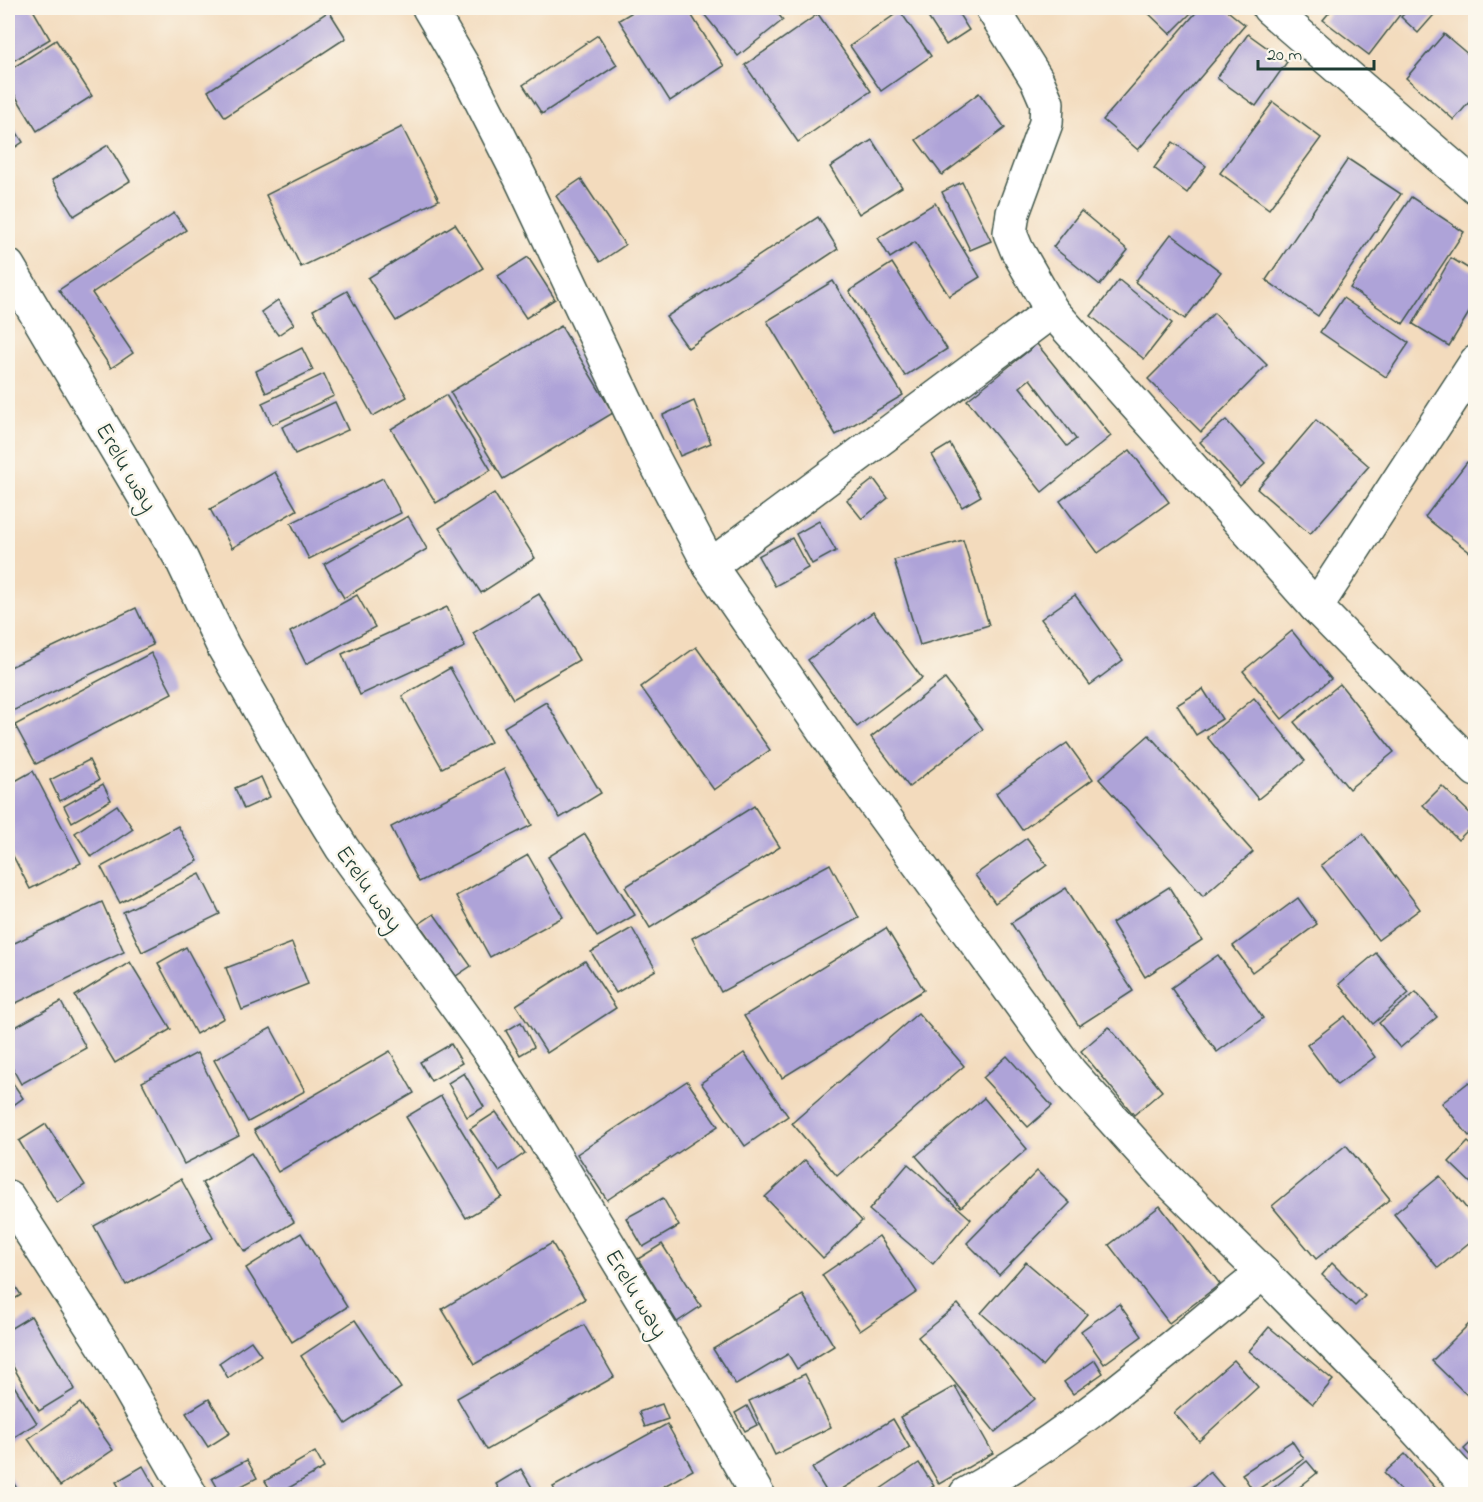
<svg xmlns="http://www.w3.org/2000/svg" width="1483" height="1502" font-family="'Indie Flower',sans-serif">
  <style>
    .building { fill: #aea3d8; fill-rule: evenodd }
    .lines { fill: none; stroke-linecap: round; stroke-linejoin: round }
    .minor-casing { stroke: #3f5549; stroke-width: 36 }
    .minor { stroke: #fff; stroke-width: 33 }
    .labels { text-anchor: middle; stroke-width: 5; stroke-linejoin: round; paint-order: stroke }
    .street-label { font-size: 24px; fill: #1f3d34; stroke: #fbf7ec }
  </style>
  <rect width="100%" height="100%" fill="#fbf7ec"/>
  <filter id="ink" filterUnits="userSpaceOnUse"><feTurbulence type="fractalNoise" baseFrequency=".0167" numOctaves="2"/><feDisplacementMap in="SourceGraphic" scale="12" xChannelSelector="R" yChannelSelector="G"/><feConvolveMatrix kernelMatrix="1 2 1 2 8 2 1 2 1" color-interpolation-filters="sRGB"/></filter>
  <filter id="wash" filterUnits="userSpaceOnUse"><feTurbulence type="fractalNoise" baseFrequency=".008" numOctaves="4" result="noise"/><feDisplacementMap in="SourceGraphic" scale="24" xChannelSelector="R" yChannelSelector="G"/><feGaussianBlur stdDeviation="1.35" result="paint"/><feColorMatrix in="noise" values="0 0 0 0 0 0 0 0 0 0 0 0 0 0 0 0 0 1.4 0 .05"/><feComposite in="paint" operator="in"/></filter>
  <g filter="url(#wash)">
    <rect width="100%" height="100%" fill="#f3dbbd"/>
    <g id="blocks">
      <g class="building">
        <polygon points="8,8 32,8 50,39 8,64"/>
        <polygon points="639,8 687,8 724,66 670,101 619,20"/>
        <polygon points="699,8 773,8 783,20 738,56"/>
        <polygon points="922,8 955,8 969,30 946,45"/>
        <polygon points="1143,8 1196,8 1170,34"/>
        <polygon points="1200,8 1224,8 1245,25 1138,150 1103,120"/>
        <polygon points="1333,8 1405,8 1369,55 1323,20"/>
        <polygon points="1410,8 1440,8 1418,33 1401,17"/>
        <polygon points="329,11 346,38 225,117 208,91"/>
        <polygon points="900,11 931,56 881,91 850,46"/>
        <polygon points="818,14 871,91 798,142 745,65"/>
        <polygon points="1248,34 1287,62 1256,106 1217,78"/>
        <polygon points="1444,34 1476,61 1476,94 1454,120 1406,78"/>
        <polygon points="598,35 617,65 542,114 523,85"/>
        <polygon points="56,40 92,96 37,131 8,84 8,71"/>
        <polygon points="979,93 1005,128 942,175 916,140"/>
        <polygon points="1273,102 1321,138 1269,209 1220,173"/>
        <polygon points="8,119 23,142 8,152"/>
        <polygon points="402,127 439,200 301,267 266,195"/>
        <polygon points="872,140 902,187 859,214 830,167"/>
        <polygon points="1173,142 1206,166 1187,193 1154,168"/>
        <polygon points="108,145 130,181 74,216 52,180"/>
        <polygon points="1348,159 1401,194 1318,316 1266,280"/>
        <polygon points="581,179 625,245 600,262 556,196"/>
        <polygon points="962,182 991,241 970,250 942,192"/>
        <polygon points="1411,197 1464,232 1403,324 1350,288"/>
        <polygon points="935,203 980,277 949,296 915,242 890,258 878,238"/>
        <polygon points="1081,211 1128,250 1100,285 1053,247"/>
        <polygon points="174,213 186,230 92,293 133,353 111,368 59,290"/>
        <polygon points="818,217 838,249 688,348 666,317"/>
        <polygon points="455,224 483,268 396,321 368,278"/>
        <polygon points="1171,234 1221,272 1185,319 1135,282"/>
        <polygon points="528,257 555,299 526,318 498,276"/>
        <polygon points="1451,258 1476,273 1476,301 1449,346 1413,324"/>
        <polygon points="892,263 947,349 905,376 849,291"/>
        <polygon points="1119,280 1172,323 1144,359 1091,316"/>
        <polygon points="833,281 903,395 836,435 767,321"/>
        <polygon points="347,291 407,397 373,416 313,310"/>
        <polygon points="1343,298 1409,343 1386,377 1320,332"/>
        <polygon points="278,300 294,324 278,335 261,312"/>
        <polygon points="1214,313 1267,365 1201,432 1148,379"/>
        <polygon points="561,326 613,413 503,479 450,392"/>
        <path d="M1037 344 1111 436 1042 492 967 400ZM1030 379 1076 439 1067 446 1020 387Z"/>
        <polygon points="302,348 313,370 266,393 256,371"/>
        <polygon points="324,374 334,396 272,425 262,403"/>
        <polygon points="446,395 491,470 436,503 391,429"/>
        <polygon points="694,401 711,443 680,456 663,415"/>
        <polygon points="335,402 348,430 295,454 282,427"/>
        <polygon points="1226,420 1265,463 1240,486 1200,442"/>
        <polygon points="1316,420 1369,466 1310,534 1257,489"/>
        <polygon points="950,444 981,496 962,507 932,455"/>
        <polygon points="1130,450 1169,502 1098,553 1060,501"/>
        <polygon points="1467,462 1476,468 1476,557 1425,517"/>
        <polygon points="275,472 297,510 232,548 210,509"/>
        <polygon points="383,478 401,513 309,559 291,523"/>
        <polygon points="874,479 888,498 862,519 847,500"/>
        <polygon points="494,493 535,558 481,593 439,528"/>
        <polygon points="408,516 427,549 344,598 324,564"/>
        <polygon points="819,521 836,551 812,564 796,534"/>
        <polygon points="792,538 808,568 775,586 758,556"/>
        <polygon points="963,540 989,625 920,645 894,560"/>
        <polygon points="539,594 579,660 513,699 473,633"/>
        <polygon points="357,595 375,627 306,664 290,632"/>
        <polygon points="1075,595 1123,660 1090,685 1041,619"/>
        <polygon points="447,607 465,647 360,695 342,654"/>
        <polygon points="136,608 153,645 8,713 8,668"/>
        <polygon points="873,612 922,678 857,727 808,660"/>
        <polygon points="1292,631 1331,679 1282,719 1243,671"/>
        <polygon points="696,647 770,750 714,790 641,687"/>
        <polygon points="151,653 172,693 36,764 15,725"/>
        <polygon points="450,668 491,742 442,768 402,696"/>
        <polygon points="945,679 983,729 909,787 871,737"/>
        <polygon points="1340,684 1394,752 1349,789 1294,722"/>
        <polygon points="1203,689 1222,719 1196,735 1177,705"/>
        <polygon points="1254,698 1305,761 1258,799 1207,737"/>
        <polygon points="546,702 601,793 560,818 504,727"/>
        <polygon points="1149,735 1253,852 1203,896 1099,779"/>
        <polygon points="1067,743 1093,779 1022,830 996,793"/>
        <polygon points="89,760 99,780 60,801 50,780"/>
        <polygon points="504,769 532,825 419,882 391,827"/>
        <polygon points="33,771 81,863 30,889 8,846 8,785"/>
        <polygon points="261,777 270,797 244,809 235,788"/>
        <polygon points="103,784 111,800 72,822 64,806"/>
        <polygon points="1442,786 1476,819 1476,822 1458,840 1423,805"/>
        <polygon points="117,805 133,829 91,857 75,833"/>
        <polygon points="754,806 780,847 650,928 625,887"/>
        <polygon points="178,826 198,861 120,903 101,867"/>
        <polygon points="585,834 635,915 597,937 548,857"/>
        <polygon points="1363,834 1420,909 1378,940 1321,865"/>
        <polygon points="1027,838 1047,865 995,903 975,875"/>
        <polygon points="528,855 563,917 490,957 456,896"/>
        <polygon points="830,864 859,918 721,992 692,938"/>
        <polygon points="200,874 220,914 142,952 123,912"/>
        <polygon points="1169,887 1202,940 1145,977 1112,923"/>
        <polygon points="1066,888 1133,991 1079,1026 1011,923"/>
        <polygon points="1298,898 1317,924 1252,972 1233,946"/>
        <polygon points="102,902 124,952 14,1004 8,989 8,946"/>
        <polygon points="434,914 471,966 456,976 419,924"/>
        <polygon points="632,928 656,970 616,993 591,952"/>
        <polygon points="886,928 924,990 782,1078 744,1016"/>
        <polygon points="292,943 308,984 242,1010 226,968"/>
        <polygon points="186,947 224,1018 196,1034 158,963"/>
        <polygon points="1376,953 1409,993 1373,1024 1339,984"/>
        <polygon points="1218,955 1263,1018 1217,1052 1171,988"/>
        <polygon points="585,961 616,1008 547,1053 516,1005"/>
        <polygon points="130,962 171,1029 115,1063 75,996"/>
        <polygon points="1416,992 1437,1017 1400,1048 1379,1023"/>
        <polygon points="61,1002 86,1048 21,1084 8,1060 8,1031"/>
        <polygon points="918,1013 964,1066 837,1176 792,1123"/>
        <polygon points="1345,1016 1375,1057 1337,1085 1307,1045"/>
        <polygon points="521,1022 534,1047 520,1055 506,1031"/>
        <polygon points="1109,1027 1162,1091 1134,1115 1081,1051"/>
        <polygon points="271,1028 305,1091 248,1122 214,1060"/>
        <polygon points="451,1044 462,1063 431,1081 420,1062"/>
        <polygon points="390,1051 414,1093 278,1172 254,1130"/>
        <polygon points="197,1053 239,1136 184,1164 142,1082"/>
        <polygon points="744,1053 788,1116 745,1146 701,1083"/>
        <polygon points="1007,1056 1052,1106 1028,1127 983,1078"/>
        <polygon points="464,1073 484,1107 467,1117 448,1083"/>
        <polygon points="8,1076 23,1098 8,1109"/>
        <polygon points="687,1081 718,1126 607,1200 577,1154"/>
        <polygon points="1469,1082 1476,1090 1476,1131 1469,1136 1442,1103"/>
        <polygon points="441,1096 502,1197 466,1218 406,1117"/>
        <polygon points="984,1098 1027,1149 961,1207 916,1156"/>
        <polygon points="496,1112 525,1153 499,1171 470,1129"/>
        <polygon points="46,1124 85,1185 57,1203 19,1141"/>
        <polygon points="1468,1142 1476,1149 1476,1188 1449,1162"/>
        <polygon points="1346,1145 1390,1199 1316,1259 1272,1206"/>
        <polygon points="251,1153 294,1222 245,1252 202,1183"/>
        <polygon points="805,1160 862,1221 823,1258 765,1197"/>
        <polygon points="908,1164 971,1219 933,1264 869,1210"/>
        <polygon points="1037,1171 1070,1203 999,1275 967,1243"/>
        <polygon points="1440,1176 1476,1220 1476,1237 1438,1268 1394,1214"/>
        <polygon points="181,1179 213,1238 126,1285 94,1226"/>
        <polygon points="663,1198 679,1226 643,1247 626,1218"/>
        <polygon points="1160,1206 1220,1284 1169,1323 1109,1245"/>
        <polygon points="301,1233 347,1307 292,1342 246,1268"/>
        <polygon points="879,1236 917,1292 860,1331 822,1275"/>
        <polygon points="552,1243 585,1299 475,1364 442,1309"/>
        <polygon points="662,1244 701,1306 677,1322 638,1259"/>
        <polygon points="1026,1262 1087,1314 1042,1366 981,1313"/>
        <polygon points="1332,1263 1365,1296 1355,1306 1322,1275"/>
        <polygon points="8,1275 21,1295 8,1303"/>
        <polygon points="803,1295 834,1346 797,1369 788,1354 736,1385 713,1349"/>
        <polygon points="958,1304 1035,1399 995,1432 918,1337"/>
        <polygon points="1119,1304 1142,1336 1104,1364 1081,1331"/>
        <polygon points="31,1316 75,1389 39,1411 8,1358 8,1330"/>
        <polygon points="355,1320 401,1388 346,1424 301,1356"/>
        <polygon points="1470,1323 1476,1329 1476,1387 1467,1395 1432,1361"/>
        <polygon points="584,1325 614,1377 487,1450 457,1398"/>
        <polygon points="1269,1327 1333,1380 1313,1404 1249,1351"/>
        <polygon points="251,1341 261,1355 228,1378 219,1363"/>
        <polygon points="1095,1360 1103,1373 1073,1394 1064,1382"/>
        <polygon points="1234,1360 1258,1387 1199,1441 1174,1413"/>
        <polygon points="805,1374 831,1427 775,1455 749,1401"/>
        <polygon points="8,1376 37,1423 8,1441"/>
        <polygon points="955,1386 993,1453 939,1484 900,1417"/>
        <polygon points="209,1399 230,1433 208,1447 186,1413"/>
        <polygon points="80,1403 113,1450 60,1486 28,1439"/>
        <polygon points="662,1404 668,1419 645,1427 639,1412"/>
        <polygon points="747,1406 757,1425 745,1431 735,1413"/>
        <polygon points="893,1419 910,1448 834,1494 828,1494 812,1468"/>
        <polygon points="667,1424 693,1470 650,1494 557,1494 553,1487"/>
        <polygon points="1476,1438 1476,1462 1464,1449"/>
        <polygon points="1292,1441 1304,1459 1254,1492 1242,1474"/>
        <polygon points="315,1452 324,1468 278,1494 273,1494 265,1481"/>
        <polygon points="1405,1454 1441,1494 1404,1494 1384,1473"/>
        <polygon points="247,1460 257,1478 226,1494 221,1494 212,1478"/>
        <polygon points="1307,1461 1317,1473 1291,1494 1266,1494"/>
        <polygon points="919,1463 934,1486 921,1494 873,1494"/>
        <polygon points="143,1466 159,1494 123,1494 116,1482"/>
        <polygon points="521,1469 536,1494 502,1494 496,1484"/>
        <polygon points="1210,1472 1229,1494 1185,1494"/>
        <polygon points="8,1474 19,1492 15,1494 8,1494"/>
      </g>
    </g>
  </g>
  <g filter="url(#ink)">
    <use href="#blocks" fill-opacity="0" stroke="#3f5549" stroke-width="1.5"/>
    <g class="lines">
      <g class="minor-casing">
        <g id="minor">
          <polyline points="429,8 466,71 520,177 647,446 710,566 862,786 1070,1072 1164,1176 1263,1273 1400,1412 1475,1494"/>
          <polyline points="992,8 1037,80 1047,103 1046,123 1013,213 1010,233 1017,250 1052,311 1316,607 1476,770"/>
          <polyline points="1269,8 1476,187"/>
          <polyline points="8,266 182,560 223,646 296,773 342,848 489,1051 514,1089 706,1405 757,1494"/>
          <polyline points="710,566 1052,311"/>
          <polyline points="1316,607 1476,362"/>
          <polyline points="8,1197 108,1352 190,1494"/>
          <path d="M966 1494C1074 1434 1167 1350 1263 1273"/>
        </g>
      </g>
      <use href="#minor" class="minor"/>
    </g>
  </g>
  <g class="labels">
    <g class="street-label">
      <text transform="translate(127 467) rotate(60)" y="8">Erelu way</text>
      <text transform="translate(370 888) rotate(55)" y="8">Erelu way</text>
      <text transform="translate(637 1293) rotate(59)" y="8">Erelu way</text>
    </g>
  </g>
  <rect width="1483" height="1502" fill="none" stroke="#fbf7ec" stroke-width="30"/>
  <path d="M1258 60v9h116v-9" fill="none" stroke="#1f3d34" stroke-width="3"/>
  <text x="1267" y="60" font-size="18" fill="#1f3d34" stroke="#fbf7ec" stroke-width="4.5" paint-order="stroke">20 m</text>
</svg>
